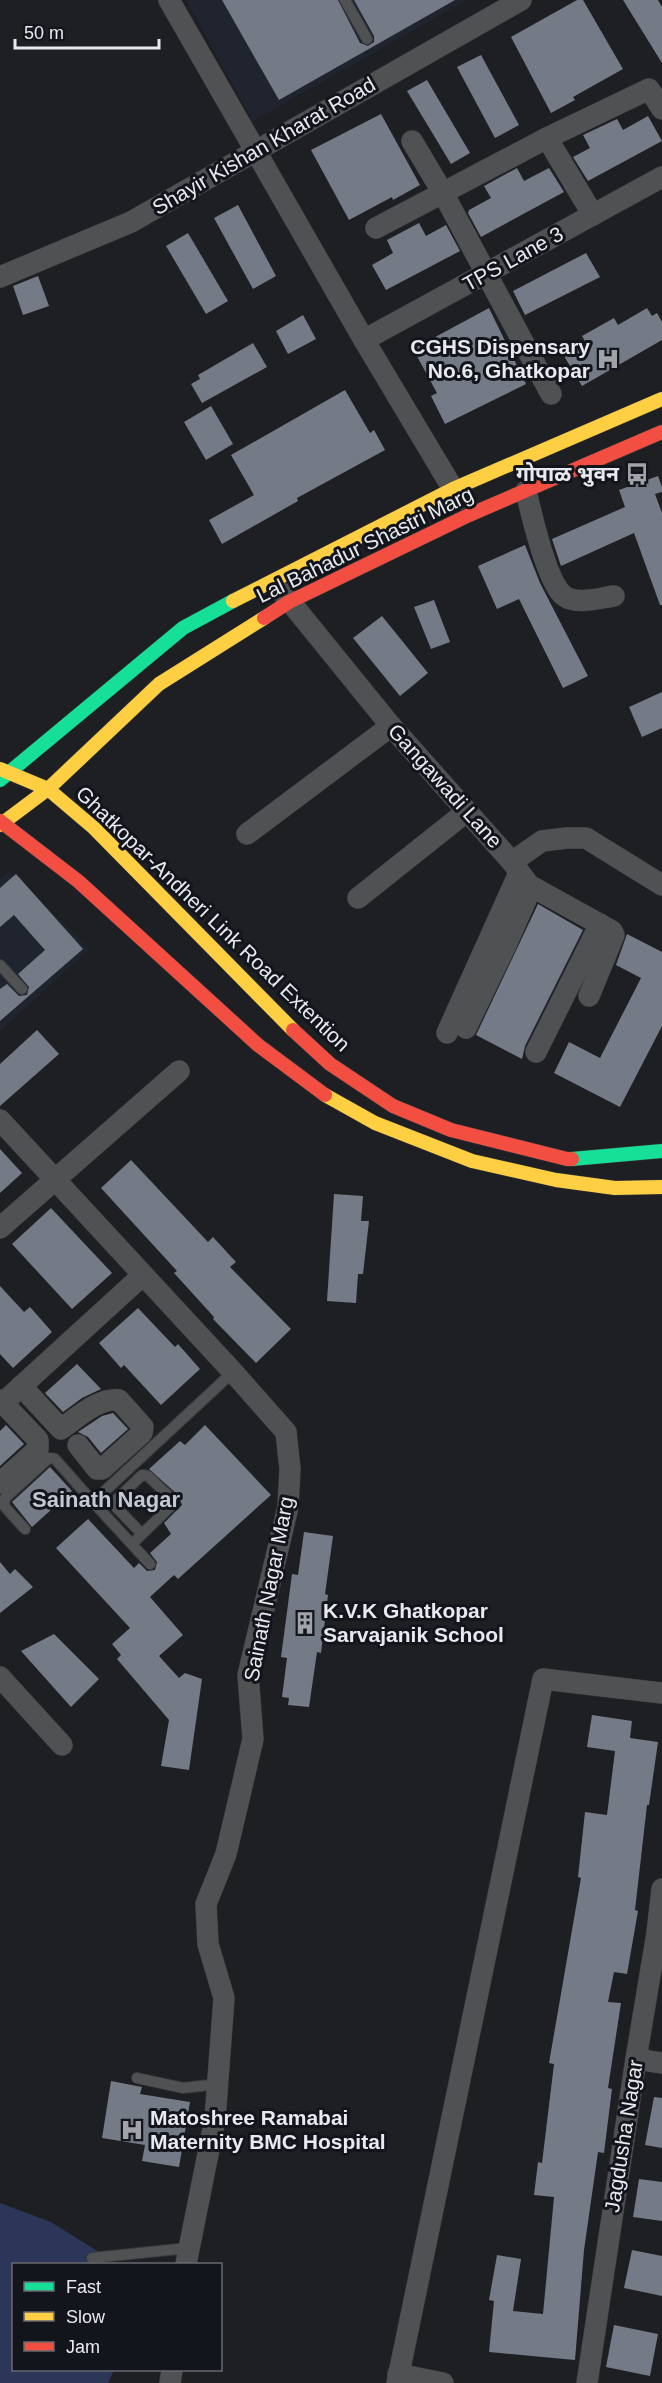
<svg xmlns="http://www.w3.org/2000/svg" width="662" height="2383" font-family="Arial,'Noto Sans Devanagari',sans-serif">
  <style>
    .built { fill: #20242f }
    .green { fill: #2b3658 }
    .building { fill: #757a87 }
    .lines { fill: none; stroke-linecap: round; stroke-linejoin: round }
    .lane-casing { stroke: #393a3d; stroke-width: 12 }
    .street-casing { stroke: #393a3d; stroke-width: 22 }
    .fast-casing { stroke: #393a3d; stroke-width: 15 }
    .slow-casing { stroke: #393a3d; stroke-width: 15 }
    .jam-casing { stroke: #393a3d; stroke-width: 15 }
    .lane { stroke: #505153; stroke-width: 10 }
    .street { stroke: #505153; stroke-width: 21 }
    .fast { stroke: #16e098; stroke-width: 14 }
    .slow { stroke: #ffcf43; stroke-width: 14 }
    .jam { stroke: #f24e42; stroke-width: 14 }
    .labels { text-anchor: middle; stroke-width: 6; stroke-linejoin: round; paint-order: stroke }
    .street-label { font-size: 21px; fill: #e8eaef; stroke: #12151b }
    .poi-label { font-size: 21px; font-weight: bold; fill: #e8eaef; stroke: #12151b; text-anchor: end }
    .neighbourhood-label { font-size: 22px; font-weight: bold; fill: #c4c8d1; stroke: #12151b }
  </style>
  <rect width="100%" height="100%" fill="#1d1f23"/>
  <g class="built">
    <polygon points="186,0 467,0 253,121"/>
    <polygon points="9,871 89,949 0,1031 0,880"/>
  </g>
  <polygon class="green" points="0,2203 51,2222 99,2252 96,2264 14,2264 14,2370 114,2370 108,2383 0,2383"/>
  <g class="building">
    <polygon points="222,0 338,0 360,43 368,46 374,42 374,36 354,0 455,0 279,100"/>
    <polygon points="577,0 583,0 623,69 573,97 575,100 551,113 511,37"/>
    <polygon points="623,0 658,0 662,7 662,63"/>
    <polygon points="481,55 519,125 495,138 457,67"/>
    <polygon points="427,80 470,153 451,164 407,91"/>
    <polygon points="381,114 420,185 393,200 392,197 349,220 311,150"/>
    <polygon points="648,116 662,141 588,181 573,157 590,148 583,135 617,119 623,130"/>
    <polygon points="517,168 524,181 549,168 564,192 481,237 468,213 469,210 491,198 484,186"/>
    <polygon points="238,205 276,276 253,289 214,218"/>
    <polygon points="419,223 426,236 446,225 460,251 386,290 372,265 393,253 387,240"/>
    <polygon points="188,233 228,301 206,314 166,246"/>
    <polygon points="586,253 600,277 525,315 513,291"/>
    <polygon points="38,276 49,306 23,315 13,286"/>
    <polygon points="489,308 526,384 445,424 431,396 437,393 413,349"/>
    <polygon points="647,308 652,316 657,313 662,322 662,340 582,386 564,356 586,343 582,336 614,318 618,325"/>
    <polygon points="303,315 316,339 288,354 276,331"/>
    <polygon points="253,343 267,367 202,403 191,384 200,379 198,375"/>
    <polygon points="345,390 370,433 374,430 385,450 297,498 298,501 222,544 209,520 254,495 231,455"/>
    <polygon points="211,406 233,444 206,460 184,422"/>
    <polygon points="658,476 662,487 662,492 655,494 662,513 662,605 660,605 634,533 561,566 552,539 625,507 619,490"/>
    <polygon points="525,545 540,583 588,676 563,688 519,599 497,609 478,566"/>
    <polygon points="434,600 450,642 431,649 414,607"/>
    <polygon points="382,616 428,673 400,696 353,638"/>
    <polygon points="662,692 662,728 642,737 629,707"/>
    <polygon points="16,874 83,949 0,1021 0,989 7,984 19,996 27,995 29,987 18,974 45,950 14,915 0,927 0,888"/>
    <polygon points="538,904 583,930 525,1046 522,1059 476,1035"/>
    <polygon points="627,934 662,952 662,1026 620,1107 554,1073 569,1042 600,1058 641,978 616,965"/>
    <polygon points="37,1030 59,1054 0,1106 0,1064"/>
    <polygon points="0,1149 22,1173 0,1193"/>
    <polygon points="131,1160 208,1242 213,1237 236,1262 230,1267 291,1329 256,1363 213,1319 214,1317 174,1273 177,1271 101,1188"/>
    <polygon points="334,1194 363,1196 361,1221 369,1221 363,1274 358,1274 356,1303 327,1301"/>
    <polygon points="51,1208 112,1273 72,1309 12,1244"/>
    <polygon points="0,1286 24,1312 30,1307 52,1332 13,1368 0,1354"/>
    <polygon points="138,1308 175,1347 178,1344 200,1369 161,1405 124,1365 121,1368 99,1343"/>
    <polygon points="77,1364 101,1389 82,1398 63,1412 45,1393"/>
    <polygon points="113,1413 128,1429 101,1453 88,1437 78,1432 102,1416"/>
    <polygon points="6,1425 24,1444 0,1466 0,1431"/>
    <polygon points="205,1425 271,1495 178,1579 174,1575 150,1597 183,1635 159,1656 179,1678 185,1673 202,1679 189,1770 161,1766 169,1720 117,1659 121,1655 112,1644 130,1628 56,1548 88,1519 134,1568 139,1563 147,1571 155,1570 157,1562 150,1553 171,1534 164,1523 182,1505 178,1495 149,1469 180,1441 185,1445"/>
    <polygon points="50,1467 72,1491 32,1527 12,1502"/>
    <polygon points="304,1532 333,1536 325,1594 328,1595 321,1653 317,1652 309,1707 288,1705 289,1698 282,1697 287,1658 281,1657 292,1574 298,1575"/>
    <polygon points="0,1562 10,1574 15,1569 33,1587 0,1613"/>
    <polygon points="54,1634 99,1679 71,1707 21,1651"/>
    <polygon points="592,1715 632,1721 630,1738 658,1742 649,1805 647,1805 635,1910 638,1911 627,1974 614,1972 608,2002 621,2003 608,2088 612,2089 604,2153 598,2152 584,2250 575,2360 489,2352 494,2301 489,2300 497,2255 521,2259 513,2311 543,2314 554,2197 534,2195 538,2162 542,2163 554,2064 549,2063 581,1878 578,1877 585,1812 607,1815 615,1751 587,1747"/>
    <polygon points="111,2081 142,2087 140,2094 190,2102 179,2167 142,2161 145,2145 102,2138"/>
    <polygon points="654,2097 662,2098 662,2148 645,2145"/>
    <polygon points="639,2179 662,2182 662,2221 633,2217"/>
    <polygon points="632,2250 662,2256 662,2296 624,2288"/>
    <polygon points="614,2325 658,2334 650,2376 606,2367"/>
  </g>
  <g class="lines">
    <g class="lane-casing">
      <g id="lane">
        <polyline points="345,0 367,39"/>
        <polyline points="0,965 22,989"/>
        <polyline points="25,1529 4,1506 5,1498 49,1458 55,1459 93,1502"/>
        <polyline points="132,1544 172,1505 173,1500 148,1476 142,1475 117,1499 116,1507 142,1534"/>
        <polyline points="150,1564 93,1502 233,1372"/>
        <polyline points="137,2078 183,2088 218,2084"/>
        <polyline points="92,2258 188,2248"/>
      </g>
    </g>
    <g class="street-casing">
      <g id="street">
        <polyline points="169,0 364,340 459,499"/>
        <polyline points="547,138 593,215"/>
        <polyline points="412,141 443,193 551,394"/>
        <polyline points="376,228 547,138 649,89 662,109"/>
        <polyline points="0,277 131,222 521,0"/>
        <polyline points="364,340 662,177"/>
        <path d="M526 491C531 513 547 583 564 596 577 605 600 598 614 596"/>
        <polyline points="283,593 391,726 512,862 542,841 567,838 586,838 662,885"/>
        <polyline points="247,834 391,726"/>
        <polyline points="512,862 529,885 612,931 614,935 589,996"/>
        <polyline points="358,898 466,812"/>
        <polyline points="492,941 505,947 526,900"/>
        <polyline points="466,1028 505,947"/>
        <polyline points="447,1033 519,873"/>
        <polyline points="536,1052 600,924"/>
        <polyline points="0,1120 233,1372 286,1432 290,1469 288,1507 248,1675 253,1739 226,1854 206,1904 208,1944 224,1998 215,2119 186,2264"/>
        <polyline points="0,1228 179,1071"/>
        <path d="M21 1386 61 1429C77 1418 99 1397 119 1400L143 1427 142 1433 102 1469H97L78 1445"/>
        <polyline points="0,1400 3,1403 143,1275"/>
        <polyline points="0,1483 38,1449 38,1440 3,1403"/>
        <polyline points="0,1677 62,1745"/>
        <polyline points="636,2059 662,2063"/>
        <polyline points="398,2374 443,2383"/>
        <polyline points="170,2383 172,2370"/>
        <polyline points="397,2383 543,1679 662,1693"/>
        <polyline points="587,2383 636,2059 657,1933 662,1889"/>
      </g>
    </g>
    <g class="fast-casing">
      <g id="fast">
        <polyline points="0,780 183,628 233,601"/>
        <polyline points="572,1159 662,1151"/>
      </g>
    </g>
    <g class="slow-casing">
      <g id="slow">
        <polyline points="233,601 453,489 662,399"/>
        <polyline points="0,769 48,789 94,828 293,1030"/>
        <polyline points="0,825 48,789 159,684 264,618"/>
        <polyline points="325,1095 375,1123 472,1161 556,1180 615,1188 662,1187"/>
      </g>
    </g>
    <g class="jam-casing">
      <g id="jam">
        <polyline points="264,618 289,602 469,515 662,432"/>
        <polyline points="0,821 78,881 258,1045 325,1095"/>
        <polyline points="293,1030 330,1064 393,1106 451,1130 567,1159 572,1159"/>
      </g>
    </g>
    <use href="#lane" class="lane"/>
    <use href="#street" class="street"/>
    <use href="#fast" class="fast"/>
    <use href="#slow" class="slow"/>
    <use href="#jam" class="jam"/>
  </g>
  <defs>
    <g id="hospital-bare" transform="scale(1.8)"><path d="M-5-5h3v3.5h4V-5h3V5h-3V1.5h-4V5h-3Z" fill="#a1a3a8" stroke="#12151b" stroke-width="2.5" paint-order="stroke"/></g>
    <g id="bus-bare" transform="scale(1.8)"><path d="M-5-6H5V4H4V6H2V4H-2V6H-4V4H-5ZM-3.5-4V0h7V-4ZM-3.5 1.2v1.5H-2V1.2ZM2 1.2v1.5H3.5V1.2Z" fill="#a1a3a8" stroke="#12151b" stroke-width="2.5" paint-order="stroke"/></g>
    <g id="building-bare" transform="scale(1.8)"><path d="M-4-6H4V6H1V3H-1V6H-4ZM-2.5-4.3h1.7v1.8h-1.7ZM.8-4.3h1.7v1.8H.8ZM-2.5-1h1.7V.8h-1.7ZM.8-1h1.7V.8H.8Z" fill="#a1a3a8" stroke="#12151b" stroke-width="2.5" paint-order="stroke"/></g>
  </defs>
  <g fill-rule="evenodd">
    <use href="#hospital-bare" x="608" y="359"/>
    <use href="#bus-bare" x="637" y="474"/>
    <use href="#building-bare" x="305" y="1623"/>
    <use href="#hospital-bare" x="132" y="2130"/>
  </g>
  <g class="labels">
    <g class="street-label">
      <text transform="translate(264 146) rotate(-30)" y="7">Shayir Kishan Kharat Road</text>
      <text transform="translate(513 259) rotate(-29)" y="7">TPS Lane 3</text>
      <text transform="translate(365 545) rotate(-26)" y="7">Lal Bahadur Shastri Marg</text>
      <text transform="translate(445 786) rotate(48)" y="7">Gangawadi Lane</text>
      <text transform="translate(213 919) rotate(44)" y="7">Ghatkopar-Andheri Link Road Extention</text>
      <text transform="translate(269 1589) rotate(-79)" y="7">Sainath Nagar Marg</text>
      <text transform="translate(624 2136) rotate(-81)" y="7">Jagdusha Nagar</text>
    </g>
    <g class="poi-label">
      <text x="590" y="354">CGHS Dispensary<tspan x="590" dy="24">No.6, Ghatkopar</tspan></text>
      <text x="619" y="481">गोपाळ भुवन</text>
      <text x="323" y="1618" text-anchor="start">K.V.K Ghatkopar<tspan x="323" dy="24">Sarvajanik School</tspan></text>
      <text x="150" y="2125" text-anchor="start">Matoshree Ramabai<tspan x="150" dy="24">Maternity BMC Hospital</tspan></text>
    </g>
    <g class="neighbourhood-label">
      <text x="106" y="1507">Sainath Nagar</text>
    </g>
  </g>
  <rect x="12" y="2263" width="210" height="108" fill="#12151b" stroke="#686a70" stroke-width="1.5"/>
  <rect x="24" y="2282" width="30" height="9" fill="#16e098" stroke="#686a70" stroke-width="1.5"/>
  <text x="66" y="2293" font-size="18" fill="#e8eaef">Fast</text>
  <rect x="24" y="2312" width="30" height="9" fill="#ffcf43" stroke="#686a70" stroke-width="1.5"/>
  <text x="66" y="2323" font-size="18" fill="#e8eaef">Slow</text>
  <rect x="24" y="2342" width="30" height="9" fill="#f24e42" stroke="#686a70" stroke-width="1.5"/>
  <text x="66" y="2353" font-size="18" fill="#e8eaef">Jam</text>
  <path d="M15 39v9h144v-9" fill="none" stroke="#e8eaef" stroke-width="3"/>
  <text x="24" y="39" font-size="18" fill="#e8eaef" stroke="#12151b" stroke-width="4.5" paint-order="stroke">50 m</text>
</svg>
